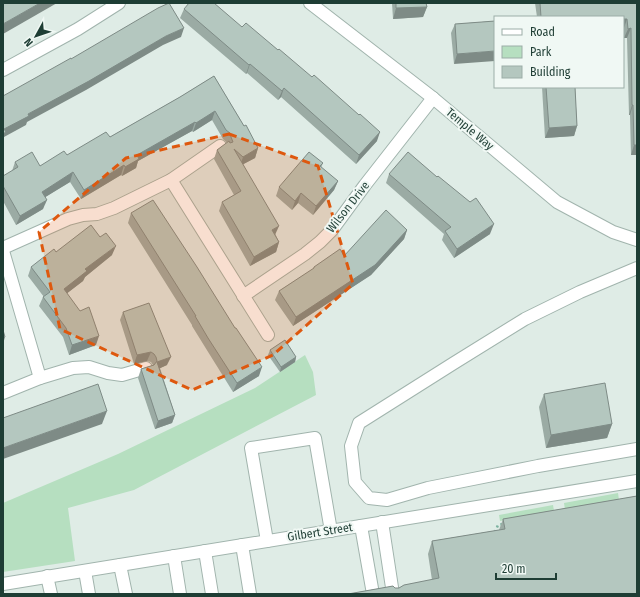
<svg xmlns="http://www.w3.org/2000/svg" width="640" height="597" font-family="'Fira Sans Condensed',sans-serif">
  <style>
    .green { fill: #b6dfc0 }
    .lines { fill: none; stroke-linecap: round; stroke-linejoin: round }
    .minor-casing { stroke: #a1b4ad; stroke-width: 14 }
    .path { stroke: #7cb2a0; stroke-width: 2.5; stroke-dasharray: 2 3; stroke-linecap: butt }
    .minor { stroke: #fff; stroke-width: 12 }
    .wall { fill: #9baba4 }
    .shaded-wall { fill: #7e8b86 }
    .building { fill: #b4c7bf; stroke: #7e8b86 }
    .marked { fill: #de580e; fill-opacity: 0.2; stroke: #de580e; stroke-width: 3; stroke-dasharray: 8 5; stroke-linejoin: round }
    .labels { text-anchor: middle; stroke-width: 4; stroke-linejoin: round; paint-order: stroke }
    .street-label { font-size: 12px; fill: #1e3d34; stroke: #f0f8f4 }
  </style>
  <rect width="100%" height="100%" fill="#dfece6"/>
  <g class="green">
    <polygon points="305,355 313,372 316,395 134,490 68,508 75,561 3,572 3,503 118,454 255,388"/>
    <polygon points="618,493 619,500 565,510 564,503"/>
    <polygon points="553,505 554,511 500,521 499,515"/>
  </g>
  <g class="lines">
    <g class="minor-casing">
      <g id="minor">
        <polyline points="310,3 433,98 557,202 613,232 637,240"/>
        <polyline points="3,70 78,29 119,3"/>
        <polyline points="171,180 268,335"/>
        <polyline points="3,248 68,219 83,215 97,214 114,208 171,180 220,146"/>
        <polyline points="3,251 40,378"/>
        <polyline points="637,268 580,292 525,319 454,363 359,423 351,446 355,482 369,498 387,500 428,488 538,466 637,449"/>
        <polyline points="243,296 305,254 320,242 332,230 365,185 433,98"/>
        <polyline points="3,393 40,378 73,368 89,367 108,373 122,375 146,368"/>
        <polyline points="382,522 393,594"/>
        <polyline points="361,526 373,594"/>
        <polyline points="267,541 251,448 315,438 331,531"/>
        <polyline points="242,545 250,594"/>
        <polyline points="205,551 212,594"/>
        <polyline points="174,556 180,594"/>
        <polyline points="120,565 126,594"/>
        <polyline points="85,571 89,594"/>
        <polyline points="47,576 51,594"/>
        <polyline points="3,584 637,481"/>
      </g>
    </g>
    <polyline class="path" points="495,532 498,525 503,524"/>
    <use href="#minor" class="minor"/>
  </g>
  <g class="wall">
    <polygon points="392,3 426,3 427,7 423,17 393,19"/>
    <polygon points="535,3 637,3 637,155 631,155 630,115 629,115 627,38 624,38 623,17 537,17"/>
    <polygon points="184,9 377,141 356,164 281,97 278,100 247,73 246,74 180,18"/>
    <polygon points="495,21 454,64 451,33 455,24"/>
    <polygon points="214,76 244,126 258,148 255,158 243,164 279,242 276,252 250,266 219,211 222,202 234,195 214,159 217,150 227,143 223,139 212,120 193,132 192,131 138,161 136,168 122,176 121,175 81,199 70,182 45,197 43,209 16,225 3,201 3,176 12,171 15,162 40,166 110,137 180,97"/>
    <polygon points="542,87 575,87 577,126 574,136 545,138"/>
    <polygon points="323,163 321,168 338,181 334,190 313,215 298,203 292,210 276,196 279,187"/>
    <polygon points="389,174 490,234 454,258 442,240 444,234 386,183"/>
    <polygon points="131,213 259,376 233,392 205,347 192,326 192,325 128,223"/>
    <polygon points="407,230 404,239 371,275 293,326 275,300 279,291 313,269 314,267 344,256"/>
    <polygon points="56,252 112,255 85,277 83,281 67,293 96,345 69,355 63,337 39,306 43,297 44,297 28,276 31,267"/>
    <polygon points="123,312 167,365 160,368 175,415 172,423 155,429 138,378 141,369 153,365 151,362 147,361 134,364 120,320"/>
    <polygon points="270,350 296,357 295,362 280,372 268,355"/>
    <polygon points="544,394 612,424 607,438 546,448 539,407"/>
    <polygon points="637,496 637,594 348,594 393,586 395,588 399,588 404,585 432,580 428,554 432,541 499,530 503,519"/>
  </g>
  <g class="shaded-wall">
    <polygon points="40,3 57,3 3,34 3,24"/>
    <polygon points="427,7 423,17 393,19 396,8"/>
    <polygon points="623,19 627,19 624,28 623,28"/>
    <polygon points="184,28 181,37 163,45 86,90 27,122 26,125 4,137 3,140 3,132 4,129 28,114 166,36"/>
    <polygon points="631,28 627,38 624,38 628,29"/>
    <polygon points="495,51 495,61 454,64 457,54"/>
    <polygon points="250,64 247,73 246,74 249,65"/>
    <polygon points="284,88 281,97 278,100 282,91"/>
    <polygon points="632,105 633,105 630,115 629,115"/>
    <polygon points="215,111 212,120 193,132 196,123"/>
    <polygon points="195,122 192,131 138,161 136,168 122,176 125,167 137,155"/>
    <polygon points="577,126 574,136 545,138 549,128"/>
    <polygon points="380,132 377,141 356,164 359,155"/>
    <polygon points="634,145 637,145 637,155 631,155"/>
    <polygon points="258,148 255,158 240,166 243,157"/>
    <polygon points="124,165 121,175 81,199 84,190"/>
    <polygon points="73,172 70,182 39,201 42,192"/>
    <polygon points="338,181 334,190 313,215 316,206"/>
    <polygon points="301,193 298,203 292,210 295,201"/>
    <polygon points="47,200 43,209 16,225 20,216"/>
    <polygon points="494,224 490,234 454,258 457,249"/>
    <polygon points="279,226 275,235 272,230"/>
    <polygon points="407,230 404,239 371,275 293,326 296,317"/>
    <polygon points="279,242 276,252 250,266 254,257"/>
    <polygon points="116,246 112,255 85,277 83,281 61,298 64,289 85,269"/>
    <polygon points="99,336 96,345 69,355 72,345"/>
    <polygon points="5,337 3,344 3,338"/>
    <polygon points="151,352 147,361 134,364 137,355"/>
    <polygon points="171,357 167,365 154,371 157,362"/>
    <polygon points="296,357 295,362 280,372 281,367"/>
    <polygon points="262,367 259,376 233,392 237,383"/>
    <polygon points="107,411 102,424 3,459 3,448"/>
    <polygon points="175,415 172,423 155,429 158,421"/>
    <polygon points="612,424 607,438 546,448 551,435"/>
  </g>
  <g class="building">
    <polygon points="3,3 40,3 3,24"/>
    <polygon points="169,3 184,28 166,36 89,81 28,114 29,116 4,129 6,132 3,134 3,96 71,58 71,59 158,8"/>
    <polygon points="189,3 214,3 242,27 246,23 278,50 279,49 312,77 314,75 359,115 360,114 380,132 359,155 284,88 282,91 250,64 249,65 184,9"/>
    <polygon points="396,3 426,3 427,7 396,8"/>
    <polygon points="540,3 637,3 637,145 634,145 633,105 632,105 631,28 628,29 627,19 623,19 623,17 541,17"/>
    <polygon points="495,21 495,51 457,54 455,24"/>
    <polygon points="214,76 244,126 246,125 258,148 243,157 234,149 279,226 272,230 279,242 254,257 222,202 241,191 217,150 229,141 230,143 233,142 231,137 230,133 226,130 215,111 196,123 195,122 137,155 139,159 125,167 124,165 84,190 73,172 42,192 47,200 20,216 3,186 3,176 18,167 15,162 32,152 40,166 64,151 67,155 106,132 110,137 180,97"/>
    <polygon points="546,87 575,87 577,126 549,128"/>
    <polygon points="309,152 323,163 320,166 338,181 316,206 301,193 295,201 279,187"/>
    <polygon points="408,152 437,177 438,176 470,202 476,198 494,224 457,249 445,231 451,227 389,174"/>
    <polygon points="153,200 197,267 235,328 236,328 262,367 237,383 208,338 195,316 196,316 131,213"/>
    <polygon points="386,210 407,230 375,265 296,317 279,291 314,268 314,267 340,249 344,256"/>
    <polygon points="91,225 100,237 106,233 116,246 85,269 87,271 64,289 80,311 89,307 99,336 72,345 66,328 43,297 50,292 31,267 54,249 56,252"/>
    <polygon points="149,303 171,357 157,362 175,415 158,421 141,369 154,365 157,361 156,357 154,354 151,352 137,355 123,312"/>
    <polygon points="3,330 5,337 3,338"/>
    <polygon points="285,340 296,357 281,367 270,350"/>
    <polygon points="605,383 612,424 551,435 544,394"/>
    <polygon points="98,384 107,411 3,448 3,418"/>
    <polygon points="637,496 637,594 348,594 393,586 395,588 399,588 404,585 439,578 432,541 505,529 503,519"/>
  </g>
  <path class="marked" d="M229 134 318 166 353 284 273 355 192 390 60 329 39 232 126 158Z"/>
  <g class="labels">
    <g class="street-label">
      <text transform="translate(470 129) rotate(40)" y="4">Temple Way</text>
      <text transform="translate(348 207) rotate(-52)" y="4">Wilson Drive</text>
      <text transform="translate(320 532) rotate(-9)" y="4">Gilbert Street</text>
    </g>
  </g>
  <rect width="640" height="597" fill="none" stroke="#1e3d34" stroke-width="8"/>
  <rect x="494" y="16" width="130" height="72" fill="#f0f8f4" stroke="#9cada7"/>
  <rect x="502" y="29" width="20" height="6" fill="#ffffff" stroke="#9cada7"/>
  <text x="530" y="36" font-size="12" fill="#1e3d34">Road</text>
  <rect x="502" y="46" width="20" height="12" fill="#b6dfc0" stroke="#9cada7"/>
  <text x="530" y="56" font-size="12" fill="#1e3d34">Park</text>
  <rect x="502" y="66" width="20" height="12" fill="#b4c7bf" stroke="#9cada7"/>
  <text x="530" y="76" font-size="12" fill="#1e3d34">Building</text>
  <g transform="translate(36 36) rotate(230)" stroke="#f0f8f4" stroke-width="3" paint-order="stroke">
  <path d="M0-3L7 15L0 10L-7 15Z" fill="#1e3d34"/>
  <text y="-6" font-size="11" font-weight="bold" text-anchor="middle" fill="#1e3d34">N</text>
  </g>
  <path d="M496 573v6h60v-6" fill="none" stroke="#1e3d34" stroke-width="2"/>
  <text x="502" y="573" font-size="12" fill="#1e3d34" stroke="#f0f8f4" stroke-width="3" paint-order="stroke">20 m</text>
</svg>
